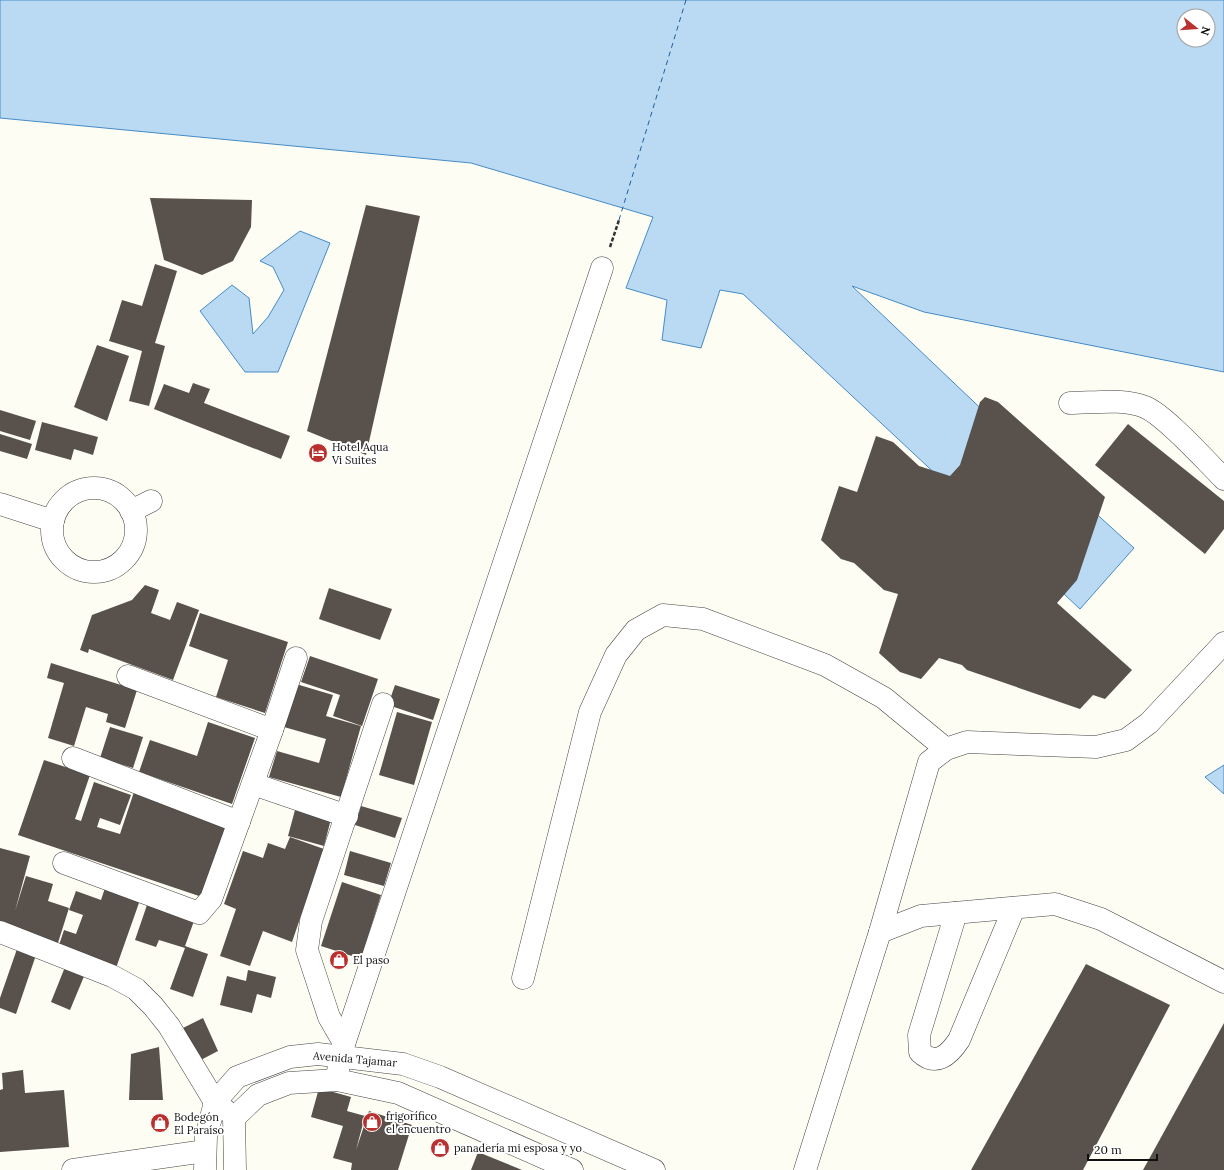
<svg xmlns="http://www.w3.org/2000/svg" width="1224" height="1170" font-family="Lora,serif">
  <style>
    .water { fill: #badaf3; stroke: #458bc6; fill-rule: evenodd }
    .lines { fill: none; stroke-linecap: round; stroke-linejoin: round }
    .ferry { stroke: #1e5e9c; stroke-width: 1; stroke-dasharray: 5 4; stroke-linecap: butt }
    .building { fill: #58514c }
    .minor-casing { stroke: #434343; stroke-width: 23 }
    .path { stroke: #323232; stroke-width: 2.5; stroke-dasharray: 4 2; stroke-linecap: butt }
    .minor { stroke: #fff; stroke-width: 22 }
    .labels { text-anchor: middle; stroke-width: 4; stroke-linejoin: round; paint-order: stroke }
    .poi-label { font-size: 11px; fill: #101010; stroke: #fff; text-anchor: start }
    .street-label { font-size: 11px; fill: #101010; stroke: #fff }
  </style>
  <rect width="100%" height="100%" fill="#fefdf3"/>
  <g class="water">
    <path d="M0 0H1224V372L924 312 852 286 994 421 1134 548 1080 609 743 294 720 290 701 348 662 340 667 300 626 288 653 217 471 163 0 118ZM1184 16H1208V40H1184Z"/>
    <polygon points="300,231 330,243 278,372 245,372 200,311 232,285 249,298 253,334 268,317 284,290 273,267 260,261"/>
    <polygon points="1224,765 1224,794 1205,777"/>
  </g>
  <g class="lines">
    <polyline class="ferry" points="619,220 686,0"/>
  </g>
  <g class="building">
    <polygon points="150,198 252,200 251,227 233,261 202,275 164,260"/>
    <polygon points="366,205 420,216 366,455 307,431"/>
    <polygon points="155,264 177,271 155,343 165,346 149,406 129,401 142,351 109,341 122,300 142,306"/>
    <polygon points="97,345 129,356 107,421 74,407"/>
    <polygon points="193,383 210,389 204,403 290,436 281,459 154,409 164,384 189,393"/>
    <polygon points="985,397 998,402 1105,497 1077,580 1057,603 1132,670 1105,699 1093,695 1080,709 967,670 962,665 939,658 921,679 900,672 879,653 898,594 884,590 854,563 841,559 821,540 839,486 857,492 876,436 893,442 919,466 950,476 960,465 980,402"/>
    <polygon points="0,410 36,421 30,440 0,431"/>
    <polygon points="42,422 98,437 93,455 74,449 71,460 35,450"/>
    <polygon points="1128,424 1224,501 1224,529 1205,554 1095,465"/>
    <polygon points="0,434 32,444 27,459 0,451"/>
    <polygon points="145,585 159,590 151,613 170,620 177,602 199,610 173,680 89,649 88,653 80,650 92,615 132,600"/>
    <polygon points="329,588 392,609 380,640 319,619"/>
    <polygon points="200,613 288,642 265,713 216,697 228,660 189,646"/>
    <polygon points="310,656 378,679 362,726 333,716 340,695 301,682"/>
    <polygon points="51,663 137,690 125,728 106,722 108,714 86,707 74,746 48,738 64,683 47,678"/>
    <polygon points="296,684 333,695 326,716 361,726 341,797 269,777 277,751 319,763 326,739 284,727"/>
    <polygon points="395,685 440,699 433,720 388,705"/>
    <polygon points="397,712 432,722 414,785 379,775"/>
    <polygon points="208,722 255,738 232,804 139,772 150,740 197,756"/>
    <polygon points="110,727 143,737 133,768 100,758"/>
    <polygon points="44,760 90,775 75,819 81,821 94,782 131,795 120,825 100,818 97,827 120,834 134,792 227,824 202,897 18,835"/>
    <polygon points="361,806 402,818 395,838 355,825"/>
    <polygon points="295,810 331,819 324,846 288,836"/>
    <polygon points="290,837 324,849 292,942 263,931 250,966 220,956 236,909 224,904 243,851 263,858 268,843 285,849"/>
    <polygon points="0,848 30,856 15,911 26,876 53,884 48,901 69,908 57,946 0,927"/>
    <polygon points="350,851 391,863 384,886 344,875"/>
    <polygon points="342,882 381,895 361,959 321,946"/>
    <polygon points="105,888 140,900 116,968 58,948 64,930 76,934 83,915 69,910 76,891 101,900"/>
    <polygon points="147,905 194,921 185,946 208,954 193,997 170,989 185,948 159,940 156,947 135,940"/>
    <polygon points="17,949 36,955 16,1014 0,1008 0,998"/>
    <polygon points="1086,964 1170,1005 1083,1170 971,1170"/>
    <polygon points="65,967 85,974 70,1010 51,1002"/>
    <polygon points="248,970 276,977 271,998 257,994 252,1013 220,1005 227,976 246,981"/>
    <polygon points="203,1018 218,1051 195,1063 179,1030"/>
    <polygon points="1224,1023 1224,1170 1143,1170"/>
    <polygon points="159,1047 163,1100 129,1100 131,1054"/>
    <polygon points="23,1070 25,1093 64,1090 69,1147 0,1152 0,1090 3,1089 2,1073"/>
    <polygon points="319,1088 351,1097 347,1111 365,1116 356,1150 369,1111 412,1125 398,1170 351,1170 352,1163 333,1158 343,1126 311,1117"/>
    <polygon points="478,1152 522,1170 471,1170"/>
  </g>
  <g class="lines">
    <g class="minor-casing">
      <g id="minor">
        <path d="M1070 403C1093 403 1123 398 1145 407 1165 415 1207 462 1224 479"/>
        <circle cx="94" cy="530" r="42"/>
        <polyline points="0,504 53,521"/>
        <polyline points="131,511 151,501"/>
        <polyline points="128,676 272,730"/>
        <polyline points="73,758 239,822"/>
        <polyline points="253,784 347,816"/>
        <polyline points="64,863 199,913 211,899 272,730 296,658"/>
        <path d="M956 913 919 1035 920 1052C936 1067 949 1055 959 1040L1014 908"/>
        <polyline points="0,932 112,976 136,989 153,1006 169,1026 215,1102 225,1110"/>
        <polyline points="880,932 921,916 1055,904 1101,919 1224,982"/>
        <polyline points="523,978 590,712 616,655 636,630 663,615 703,619 825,665 884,698 946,749"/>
        <polyline points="344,1043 329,1017 307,950 311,921 383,704"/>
        <polyline points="337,1080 340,1056 602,268"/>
        <polyline points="73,1170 205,1151"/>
        <polyline points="205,1170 206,1137 215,1102 237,1077 290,1057 318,1054 403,1064 440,1077 654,1170"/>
        <polyline points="235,1170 234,1118 258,1095 289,1083 337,1080 398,1093 572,1170"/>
        <polyline points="805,1170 880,932 929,762 946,749 967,742 1096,747 1126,740 1149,723 1224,643"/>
      </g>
    </g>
    <polyline class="path" points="610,247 619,220"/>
    <use href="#minor" class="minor"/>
  </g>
  <defs>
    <g id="hotel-disc" transform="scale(1)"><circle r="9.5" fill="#b9302e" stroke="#fff"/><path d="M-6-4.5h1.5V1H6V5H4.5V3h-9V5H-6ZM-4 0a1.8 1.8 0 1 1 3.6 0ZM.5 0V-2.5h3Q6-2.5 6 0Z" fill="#fff"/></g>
    <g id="shop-disc" transform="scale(1)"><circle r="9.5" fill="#b9302e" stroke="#fff"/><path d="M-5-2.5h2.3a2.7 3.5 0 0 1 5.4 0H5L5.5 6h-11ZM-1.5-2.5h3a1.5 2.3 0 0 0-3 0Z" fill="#fff"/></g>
  </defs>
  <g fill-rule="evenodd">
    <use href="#hotel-disc" x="318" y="453"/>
    <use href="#shop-disc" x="339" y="960"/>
    <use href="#shop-disc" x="372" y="1122"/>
    <use href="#shop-disc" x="160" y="1123"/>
    <use href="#shop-disc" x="440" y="1148"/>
  </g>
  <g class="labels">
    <g class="poi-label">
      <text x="332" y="451">Hotel Aqua<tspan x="332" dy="13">Vi Suites</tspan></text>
      <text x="353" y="964">El paso</text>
      <text x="386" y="1120">frigorífico<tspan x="386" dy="13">el encuentro</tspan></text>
      <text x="174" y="1121">Bodegón<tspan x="174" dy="13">El Paraíso</tspan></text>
      <text x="454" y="1152">panadería mi esposa y yo</text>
    </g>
    <g class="street-label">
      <text transform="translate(355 1059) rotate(5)" y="4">Avenida Tajamar</text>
    </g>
  </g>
  <g transform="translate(1196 28) rotate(107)"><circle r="19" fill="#ffffff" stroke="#9f9f9f"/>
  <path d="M0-3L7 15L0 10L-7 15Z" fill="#b9302e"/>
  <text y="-6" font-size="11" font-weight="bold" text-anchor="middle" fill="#101010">N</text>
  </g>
  <path d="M1088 1154v6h69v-6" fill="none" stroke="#101010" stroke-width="2"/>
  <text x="1094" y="1154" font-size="12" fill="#101010" stroke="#ffffff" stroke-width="3" paint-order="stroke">20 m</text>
</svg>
